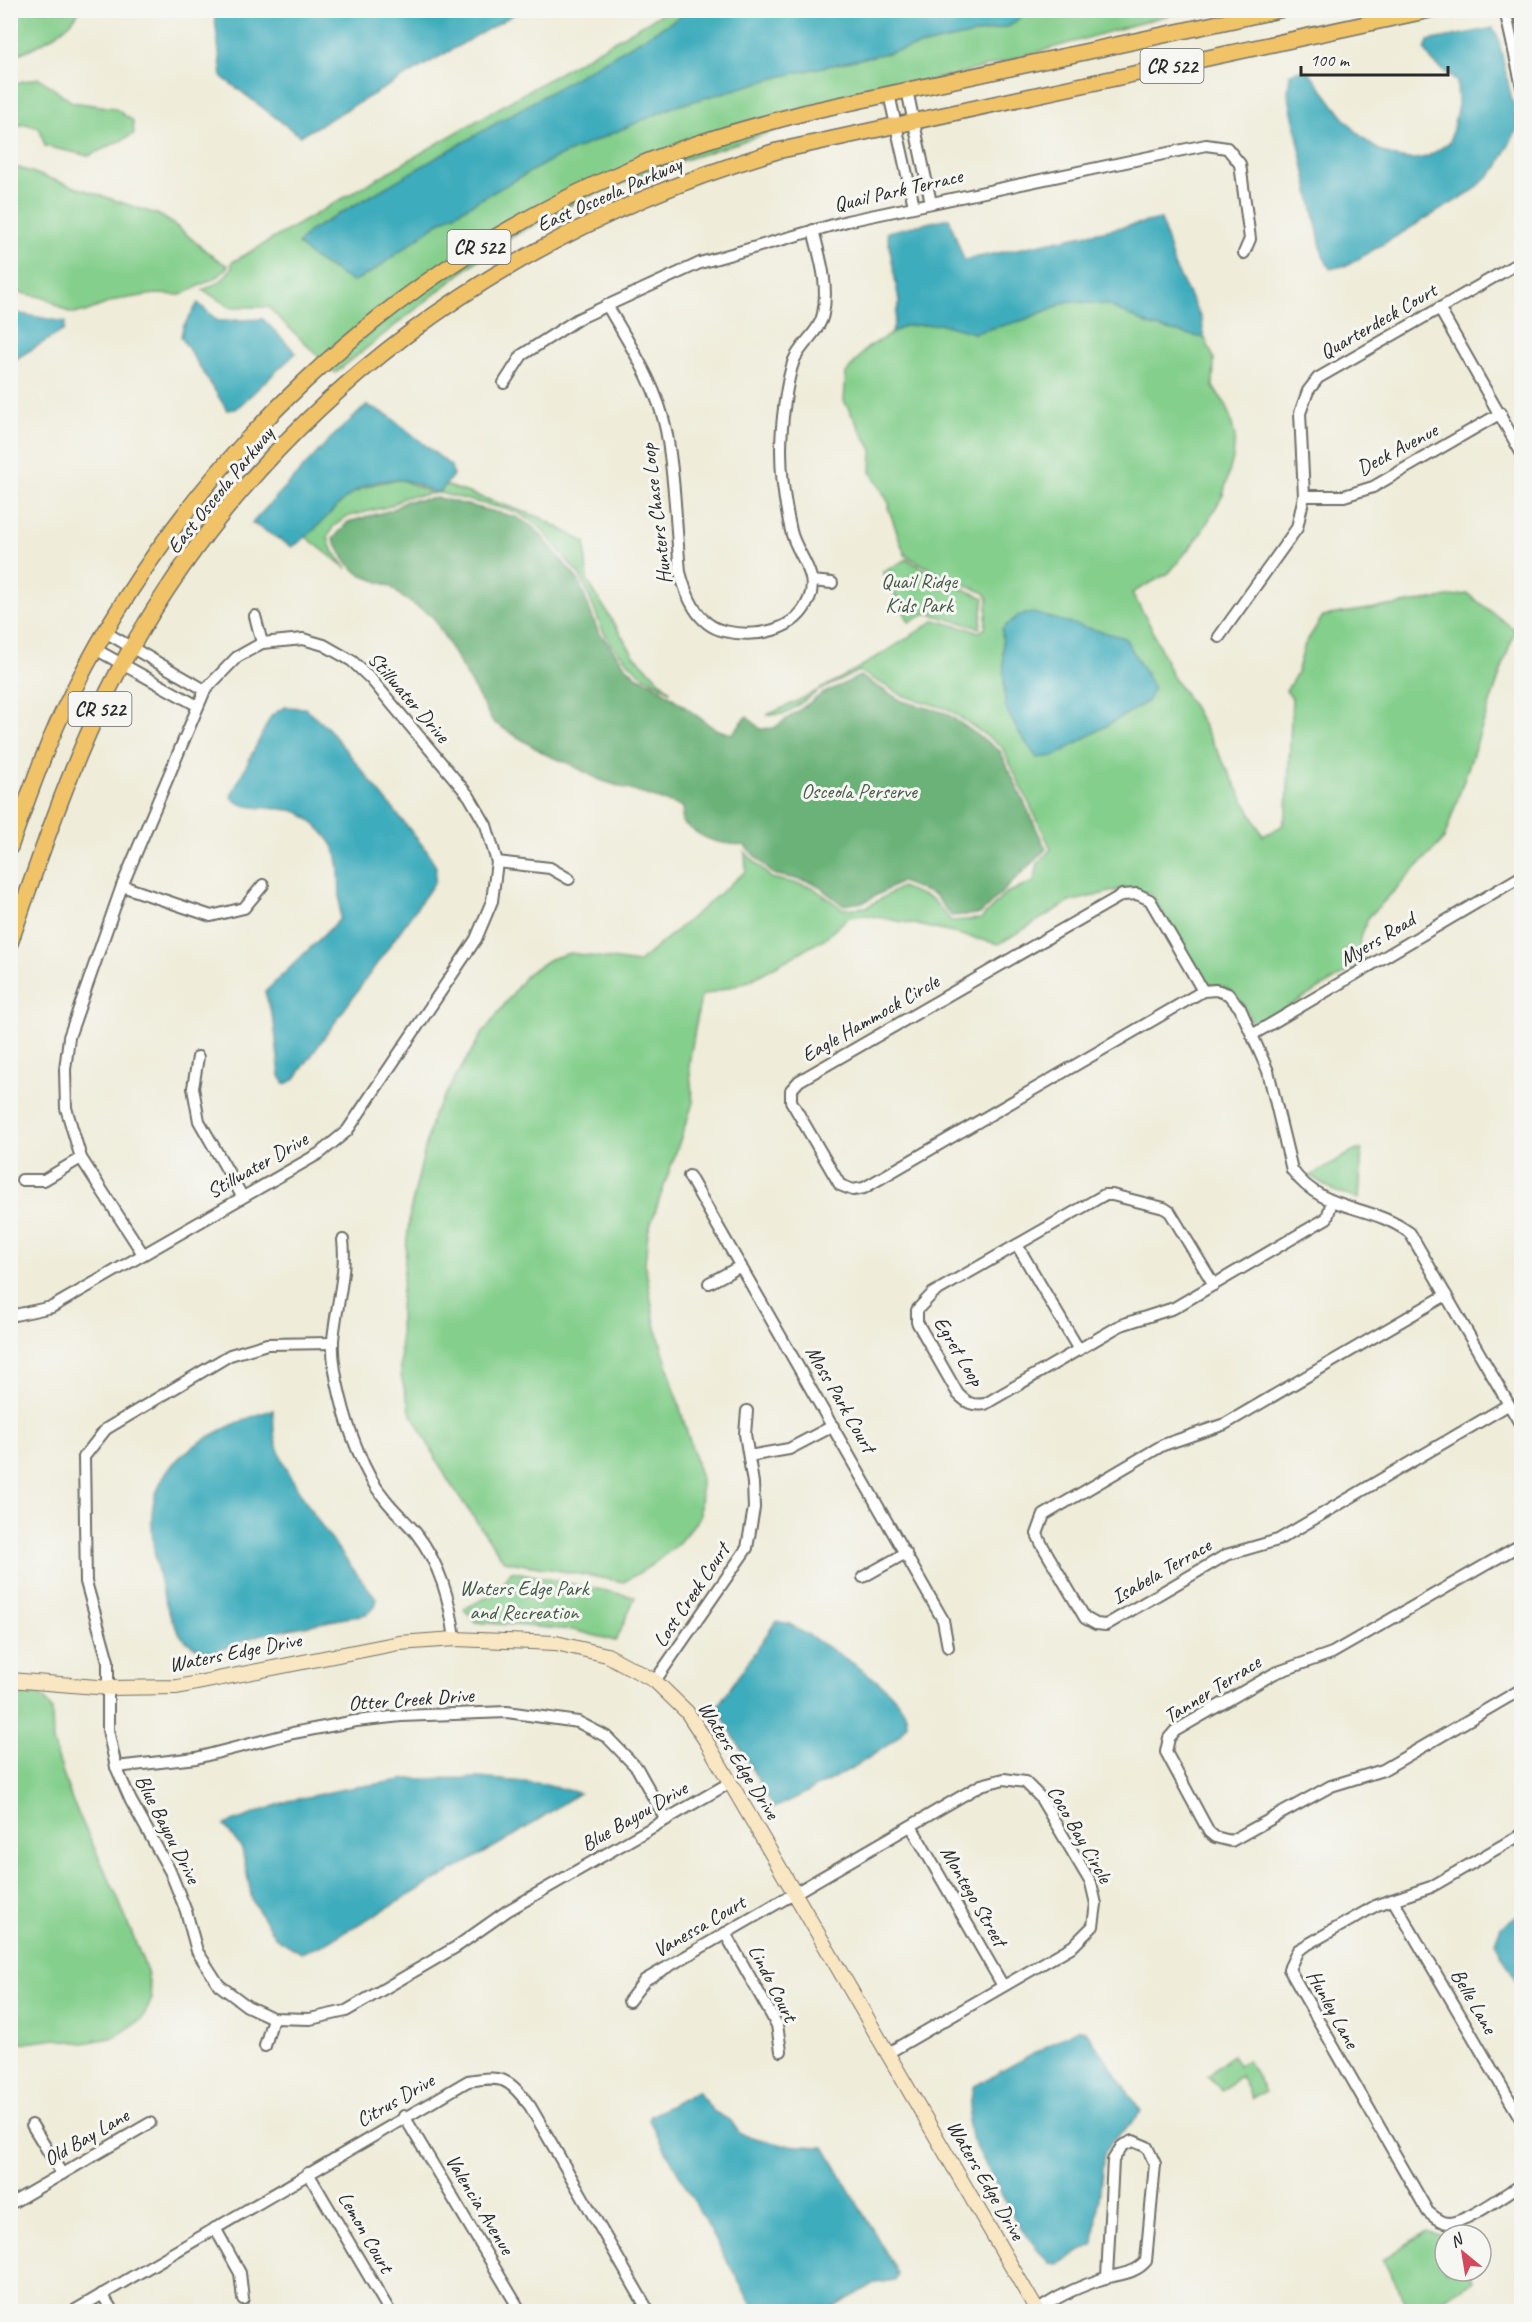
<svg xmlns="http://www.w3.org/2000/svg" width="1532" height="2322" font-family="Caveat,sans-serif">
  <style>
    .green { fill: #84cf8c; stroke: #587d5c; stroke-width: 1.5 }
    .forest { fill: #6bb278; stroke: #4b6e52; stroke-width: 1.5 }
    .water { fill: #3eacbc; stroke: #346c74; stroke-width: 1.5 }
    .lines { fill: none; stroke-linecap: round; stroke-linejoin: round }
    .street-casing { stroke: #706f68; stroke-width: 14 }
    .secondary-casing { stroke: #706f68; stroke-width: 16 }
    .primary-casing { stroke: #706f68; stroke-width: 18 }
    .street { stroke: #fff; stroke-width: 10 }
    .secondary { stroke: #f9e7c3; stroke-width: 14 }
    .primary { stroke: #f0c369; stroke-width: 15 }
    .labels { text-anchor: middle; stroke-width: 6; stroke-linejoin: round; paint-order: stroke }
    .shield { fill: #f6f6f2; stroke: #686867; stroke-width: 1.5 }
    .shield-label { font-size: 20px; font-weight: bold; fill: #2b2b2b }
    .street-label { font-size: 21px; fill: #2b2b2b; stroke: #f6f6f2 }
    .park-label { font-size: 21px; fill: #465c48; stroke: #f6f6f2 }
  </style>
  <rect width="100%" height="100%" fill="#f6f6f2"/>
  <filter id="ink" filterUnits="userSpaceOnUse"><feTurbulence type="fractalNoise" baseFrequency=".0167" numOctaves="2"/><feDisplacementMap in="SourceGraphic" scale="12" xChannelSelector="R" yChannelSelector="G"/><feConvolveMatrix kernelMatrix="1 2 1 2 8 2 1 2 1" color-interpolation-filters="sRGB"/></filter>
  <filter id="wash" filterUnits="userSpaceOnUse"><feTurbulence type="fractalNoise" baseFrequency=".008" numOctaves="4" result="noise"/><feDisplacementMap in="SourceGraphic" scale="24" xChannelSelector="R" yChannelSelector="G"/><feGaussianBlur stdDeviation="1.35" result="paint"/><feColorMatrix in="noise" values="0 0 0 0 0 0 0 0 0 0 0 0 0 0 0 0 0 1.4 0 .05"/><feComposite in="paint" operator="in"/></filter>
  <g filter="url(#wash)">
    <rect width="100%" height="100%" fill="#efecd9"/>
    <g class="green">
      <polygon points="1178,10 1179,12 985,67 678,144 380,308 320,358 268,307 230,307 203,290 221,281 232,268 231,263 666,11 692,11 308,232 352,282 373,271 440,222 553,159 673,107 782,76 1010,26 1023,15 1022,11"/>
      <path d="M10 11 11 10 79 11C69 31 32 50 11 56Z"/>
      <polygon points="39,78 72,102 114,108 133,121 134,134 89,156 45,146 39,128 26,124 11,127 11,87 15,83"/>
      <path d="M840 110 681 161 585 197 493 248 335 373 328 366C475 237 650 151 840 110Z"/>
      <path d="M10 165 159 215C185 229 202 252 228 266L219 276 181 295 155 294 116 300 85 312 70 313 46 298 11 291Z"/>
      <path d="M1069 301 1108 305 1151 326 1205 338 1214 359 1213 387 1227 406 1235 436 1233 458 1223 495 1200 535 1169 573 1132 593 1150 625 1173 677 1193 706 1263 836 1282 826 1287 810 1292 698 1286 691 1297 673 1305 644 1323 616 1468 594 1515 630 1444 839 1368 918 1359 942 1365 962 1254 1027C1244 1005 1234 982 1206 985L1151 895 1137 889H1122L1069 902 999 944 914 924 866 915 849 917 824 939 749 981 701 996 689 1063 693 1103 648 1232 645 1263 655 1324 701 1479 700 1517 676 1546 652 1565 624 1582 504 1561 449 1482 410 1411 401 1375 400 1307 410 1212 433 1115 480 1037 528 973 550 959 570 953 638 963 746 871 745 852 771 878 812 887 843 909 867 907 901 887 932 899 951 921 981 919 1006 893 1034 882 1038 863 1051 849 1002 747 948 709 904 696 859 671 820 690 785 714 767 715C826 689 881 656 935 620L979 632 985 629 988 599 985 593 941 575 905 555 888 507 890 505 871 472 872 450 844 401 846 373 867 348 904 326 942 324 974 333 1024 320Z"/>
      <path d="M402 480 432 493 440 492 445 485 539 517 585 542 587 580 633 654 671 692 638 672 611 644 602 629 581 577 538 525 517 512 439 493 405 497 390 506 346 517 333 527 328 537 331 548 347 569 306 537C334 503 357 482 402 480Z"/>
      <polygon points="907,559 940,579 984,598 980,628 927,613 909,622 883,572"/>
      <polygon points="1362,1149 1359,1199 1335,1191 1310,1176 1354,1151"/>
      <polygon points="511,1571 635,1597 616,1641 573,1630 475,1622 464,1609 499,1591"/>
      <polygon points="28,1691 44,1698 52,1710 53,1742 71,1798 116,1894 147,1971 152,1999 142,2019 115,2037 84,2043 56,2039 11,2045 10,1696"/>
      <polygon points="1232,2055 1238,2065 1248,2060 1265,2092 1252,2099 1240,2076 1222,2091 1208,2076"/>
      <polygon points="1427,2231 1445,2237 1445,2271 1467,2271 1474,2280 1424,2311 1411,2311 1383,2260"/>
    </g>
    <path class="forest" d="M439 498 516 517 535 528 578 580 598 631 625 665 636 676 652 683 715 729 732 734 747 716 760 729 774 728 822 694 860 676 902 701 946 713 1000 751 1046 849 980 914 951 916 935 895 901 882 864 902 843 905 814 883 773 874 744 845C716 844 704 840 682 822L683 807 600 780 570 764 547 755 493 722 433 617 402 597 390 586 361 575 346 562 333 539 348 522 392 510 406 501Z"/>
    <g class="water">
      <polygon points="692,10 1022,10 1023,15 1010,26 782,76 673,107 553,159 440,222 373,271 352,282 313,258 298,244 308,232"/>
      <polygon points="214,11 214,10 520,11 300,136 222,77"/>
      <path d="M1493 28 1498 37 1518 127 1498 167 1474 190 1348 265 1330 269 1323 256 1288 93 1290 73 1302 70 1310 73C1339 109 1369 167 1422 158 1431 157 1442 147 1450 142L1458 105 1457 82 1431 60 1425 50 1428 41Z"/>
      <polygon points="949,218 964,260 1161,219 1174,265 1202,320 1204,338 1151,326 1108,305 1069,301 1024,320 974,333 942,324 904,326 892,333 899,301 887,232"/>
      <polygon points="198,303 218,321 263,319 296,353 236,409 227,410 181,337 183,327"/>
      <polygon points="11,312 65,322 64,330 11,362"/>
      <path d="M367 405 389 416 451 466 453 475 440 492C429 493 424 486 414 483 404 479 392 479 381 481 341 488 325 528 292 547L252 523 329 440Z"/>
      <polygon points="1033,613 1125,638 1154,688 1147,702 1055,756 1037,758 1017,730 1005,706 1002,629 1019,615"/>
      <path d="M284 707 305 708 328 728 427 851 436 867 435 882 294 1080 285 1084 280 1076 274 1023 265 992 340 919C339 900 342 862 333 846 327 835 311 819 300 813 282 804 241 814 231 796L271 716Z"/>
      <path d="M273 1410C274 1419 273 1429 275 1438 283 1479 349 1565 377 1599L375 1607 366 1614 259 1635 210 1654C200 1650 190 1646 183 1638 162 1613 148 1536 153 1505 156 1491 163 1475 173 1464 195 1440 243 1418 273 1410Z"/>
      <path d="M776 1621 790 1624C817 1642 906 1688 907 1722 908 1744 796 1798 774 1808L717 1707Z"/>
      <polygon points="479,1778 546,1784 579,1793 515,1835 322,1945 301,1953 275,1937 252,1900 242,1849 224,1825 288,1801 344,1789 408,1779"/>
      <polygon points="1521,1913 1521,1991 1495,1942 1500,1929"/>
      <path d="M1077 2029 1086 2031 1141 2111C1131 2127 1111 2137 1104 2154L1094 2244 1058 2264 1049 2263 1018 2225 971 2137 968 2120 973 2087Z"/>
      <polygon points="697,2091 713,2111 731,2121 740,2134 783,2145 824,2147 894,2266 898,2275 895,2280 876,2283 827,2311 755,2311 649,2120 651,2116"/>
    </g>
  </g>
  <g filter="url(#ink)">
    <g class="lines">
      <g class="street-casing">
        <g id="street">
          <polyline points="1505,10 1522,87"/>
          <polyline points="1519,10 1522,22"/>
          <polyline points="907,90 931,203"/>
          <polyline points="889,94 914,206"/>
          <path d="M607 305C629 344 657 385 666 430 675 476 676 526 680 572 686 595 697 625 724 631 755 638 796 632 809 599 820 574 796 554 791 531 785 505 781 477 781 450 781 426 786 382 794 360 801 344 820 331 823 314 829 284 820 258 813 230"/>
          <polyline points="1439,308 1522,454"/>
          <polyline points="504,383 522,355 578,319 700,263 847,221 1206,145 1227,148 1240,164 1250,239 1244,253"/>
          <polyline points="1304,496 1344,496 1373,487 1501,413"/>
          <polyline points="812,581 832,583"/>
          <polyline points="255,616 262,643"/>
          <polyline points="105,632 205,690"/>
          <polyline points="1219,637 1297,528 1304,496 1300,413 1308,391 1318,378 1522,261"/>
          <polyline points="95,649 198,706"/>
          <polyline points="497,862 550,868 569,879"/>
          <polyline points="122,886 211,916 244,908 263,885"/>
          <path d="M1203 991 1150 900 1137 894 1122 895 799 1081 791 1090V1101L840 1185 853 1190 864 1188 1203 991 1216 990 1228 994 1240 1008 1268 1071 1292 1170C1323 1213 1370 1203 1410 1233L1522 1427"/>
          <polyline points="1252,1035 1522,876"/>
          <polyline points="198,1057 193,1088 199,1121 242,1196"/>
          <polyline points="689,1176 943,1620 948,1647"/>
          <polyline points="22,1180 44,1180 81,1158"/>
          <path d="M343 1240C347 1273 336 1306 333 1340 331 1370 346 1423 358 1451 364 1467 374 1486 385 1499 394 1511 406 1521 416 1533 440 1564 450 1600 455 1639"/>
          <polyline points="1017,1245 1079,1350"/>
          <polyline points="709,1283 741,1266"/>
          <path d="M1214 1285 1170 1212 1164 1208 1112 1195H1104L933 1293 917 1310V1322L958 1394C967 1403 972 1406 985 1404L1121 1325 1174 1308 1327 1218 1332 1201"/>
          <polyline points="1446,1295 1225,1424 1163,1445 1044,1515 1037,1534 1041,1543 1085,1618 1096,1624 1106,1625 1226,1555 1278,1540 1508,1405"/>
          <polyline points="10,1316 52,1307 320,1153 347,1131 476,939 492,901 497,862 486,825 469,796 371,679 352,661 324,645 303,639 262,643 237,657 205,690 122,886 69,1037 65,1070 66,1108 81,1158 143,1254"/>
          <polyline points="333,1343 267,1344 230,1355 106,1429 84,1457 86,1582 108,1661 108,1730 116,1767 131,1801 170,1871 186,1911 197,1951 219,1985 247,2006 273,2018 310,2019 346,2011 456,1947 507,1911 731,1782"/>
          <polyline points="749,1456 789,1449 833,1426"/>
          <polyline points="1522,1544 1332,1653 1275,1673 1175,1731 1169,1738 1166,1752 1209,1832 1215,1837 1231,1841 1331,1786 1383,1770 1522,1689"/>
          <polyline points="863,1577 906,1553"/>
          <polyline points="655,1681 747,1548 754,1508 753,1483 745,1434 747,1411"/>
          <polyline points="116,1767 196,1758 293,1733 356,1721 401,1716 507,1712 578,1722 607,1737 637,1768 666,1820"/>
          <polyline points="911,1826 1003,1986"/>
          <path d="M1522 1834 1431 1887 1377 1905 1298 1950 1289 1969 1428 2212C1434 2217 1441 2223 1449 2223 1468 2222 1505 2194 1522 2184"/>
          <polyline points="1393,1900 1522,2121"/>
          <polyline points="725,1933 777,2025 781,2051"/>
          <polyline points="629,2001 645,1980 981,1785 1004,1779 1025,1782 1040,1797 1091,1883 1096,1904 1093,1926 1073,1946 888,2053"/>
          <polyline points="265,2046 273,2018"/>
          <polyline points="404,2116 521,2312"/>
          <polyline points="32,2125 62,2174"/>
          <polyline points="308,2173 390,2312"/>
          <polyline points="10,2204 150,2123"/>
          <polyline points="215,2228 240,2273 243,2299"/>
          <polyline points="102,2294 113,2312"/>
          <path d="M72 2312 468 2081C503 2075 508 2078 530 2106L649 2312"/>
          <path d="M1036 2312C1055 2297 1076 2288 1099 2280 1114 2274 1135 2275 1146 2261L1155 2164 1147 2147 1133 2141 1122 2146 1113 2160 1107 2277"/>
        </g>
      </g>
      <g class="secondary-casing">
        <polyline id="secondary" points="10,1680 109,1688 177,1687 399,1643 455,1639 556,1643 607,1655 655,1681 687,1712 706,1741 1038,2312"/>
      </g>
      <g class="primary-casing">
        <g id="primary">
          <path d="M10 847C29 795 47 742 72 693 191 457 389 271 632 168 690 143 750 127 811 111L1279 10"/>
          <path d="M10 943C45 842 78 741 131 648 274 398 504 232 777 151L1430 10"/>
        </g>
      </g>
      <use href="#street" class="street"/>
      <use href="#secondary" class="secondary"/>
      <use href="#primary" class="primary"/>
    </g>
  </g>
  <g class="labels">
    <g class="shield">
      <rect x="1140.5" y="49" width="63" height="34" rx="4.5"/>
      <rect x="447.5" y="230" width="63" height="34" rx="4.5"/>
      <rect x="68.5" y="692" width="63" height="34" rx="4.5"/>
    </g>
    <g class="shield-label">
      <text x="1172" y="73">CR 522</text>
      <text x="479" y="254">CR 522</text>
      <text x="100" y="716">CR 522</text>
    </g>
    <g class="street-label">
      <text transform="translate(898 190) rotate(-13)" y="7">Quail Park Terrace</text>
      <text transform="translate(609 194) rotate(-24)" y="7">East Osceola Parkway</text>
      <text transform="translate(1378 321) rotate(-30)" y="7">Quarterdeck Court</text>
      <text transform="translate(1397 449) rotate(-28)" y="7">Deck Avenue</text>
      <text transform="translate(220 490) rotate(-51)" y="7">East Osceola Parkway</text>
      <text transform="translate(656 514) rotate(-97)" y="7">Hunters Chase Loop</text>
      <text transform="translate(409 697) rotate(49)" y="7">Stillwater Drive</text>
      <text transform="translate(1377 939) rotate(-31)" y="7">Myers Road</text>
      <text transform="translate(870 1018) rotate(-30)" y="7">Eagle Hammock Circle</text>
      <text transform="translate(257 1165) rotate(-30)" y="7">Stillwater Drive</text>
      <text transform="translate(959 1351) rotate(59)" y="7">Egret Loop</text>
      <text transform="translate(841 1399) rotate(60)" y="7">Moss Park Court</text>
      <text transform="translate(1161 1571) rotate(-30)" y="7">Isabela Terrace</text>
      <text transform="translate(691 1595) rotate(-56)" y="7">Lost Creek Court</text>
      <text transform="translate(235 1652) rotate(-11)" y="7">Waters Edge Drive</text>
      <text transform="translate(1212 1689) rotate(-32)" y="7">Tanner Terrace</text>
      <text transform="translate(411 1699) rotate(-4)" y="7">Otter Creek Drive</text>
      <text transform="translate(739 1760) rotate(58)" y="7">Waters Edge Drive</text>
      <text transform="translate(634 1816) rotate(-30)" y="7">Blue Bayou Drive</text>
      <text transform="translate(168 1829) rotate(63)" y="7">Blue Bayou Drive</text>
      <text transform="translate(1080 1834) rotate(60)" y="7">Coco Bay Circle</text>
      <text transform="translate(974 1896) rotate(60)" y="7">Montego Street</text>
      <text transform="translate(699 1926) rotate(-30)" y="7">Vanessa Court</text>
      <text transform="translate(773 1983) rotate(63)" y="7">Lindo Court</text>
      <text transform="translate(1474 2001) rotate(60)" y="7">Belle Lane</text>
      <text transform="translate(1333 2009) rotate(61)" y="7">Hunley Lane</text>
      <text transform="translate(395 2100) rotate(-30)" y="7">Citrus Drive</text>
      <text transform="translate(86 2137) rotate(-30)" y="7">Old Bay Lane</text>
      <text transform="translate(986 2180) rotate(60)" y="7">Waters Edge Drive</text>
      <text transform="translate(480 2204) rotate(59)" y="7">Valencia Avenue</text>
      <text transform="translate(366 2232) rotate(60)" y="7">Lemon Court</text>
    </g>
    <g class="park-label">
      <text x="919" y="588">Quail Ridge<tspan x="919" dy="24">Kids Park</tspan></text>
      <text x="859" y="798">Osceola Perserve</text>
      <text x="524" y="1595">Waters Edge Park<tspan x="524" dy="24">and Recreation</tspan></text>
    </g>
  </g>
  <rect width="1532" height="2322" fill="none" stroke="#f6f6f2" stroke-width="36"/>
  <g transform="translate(1463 2253) rotate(330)"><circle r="28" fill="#f6f6f2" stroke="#a5a5a2" stroke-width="1.5"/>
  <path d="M0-4.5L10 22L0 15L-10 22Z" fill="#d1495b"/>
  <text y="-9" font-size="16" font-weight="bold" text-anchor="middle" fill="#2b2b2b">N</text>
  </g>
  <path d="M1301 66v9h147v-9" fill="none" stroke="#2b2b2b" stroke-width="3"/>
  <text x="1310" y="66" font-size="18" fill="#2b2b2b" stroke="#f6f6f2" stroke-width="4.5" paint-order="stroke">100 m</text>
</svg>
